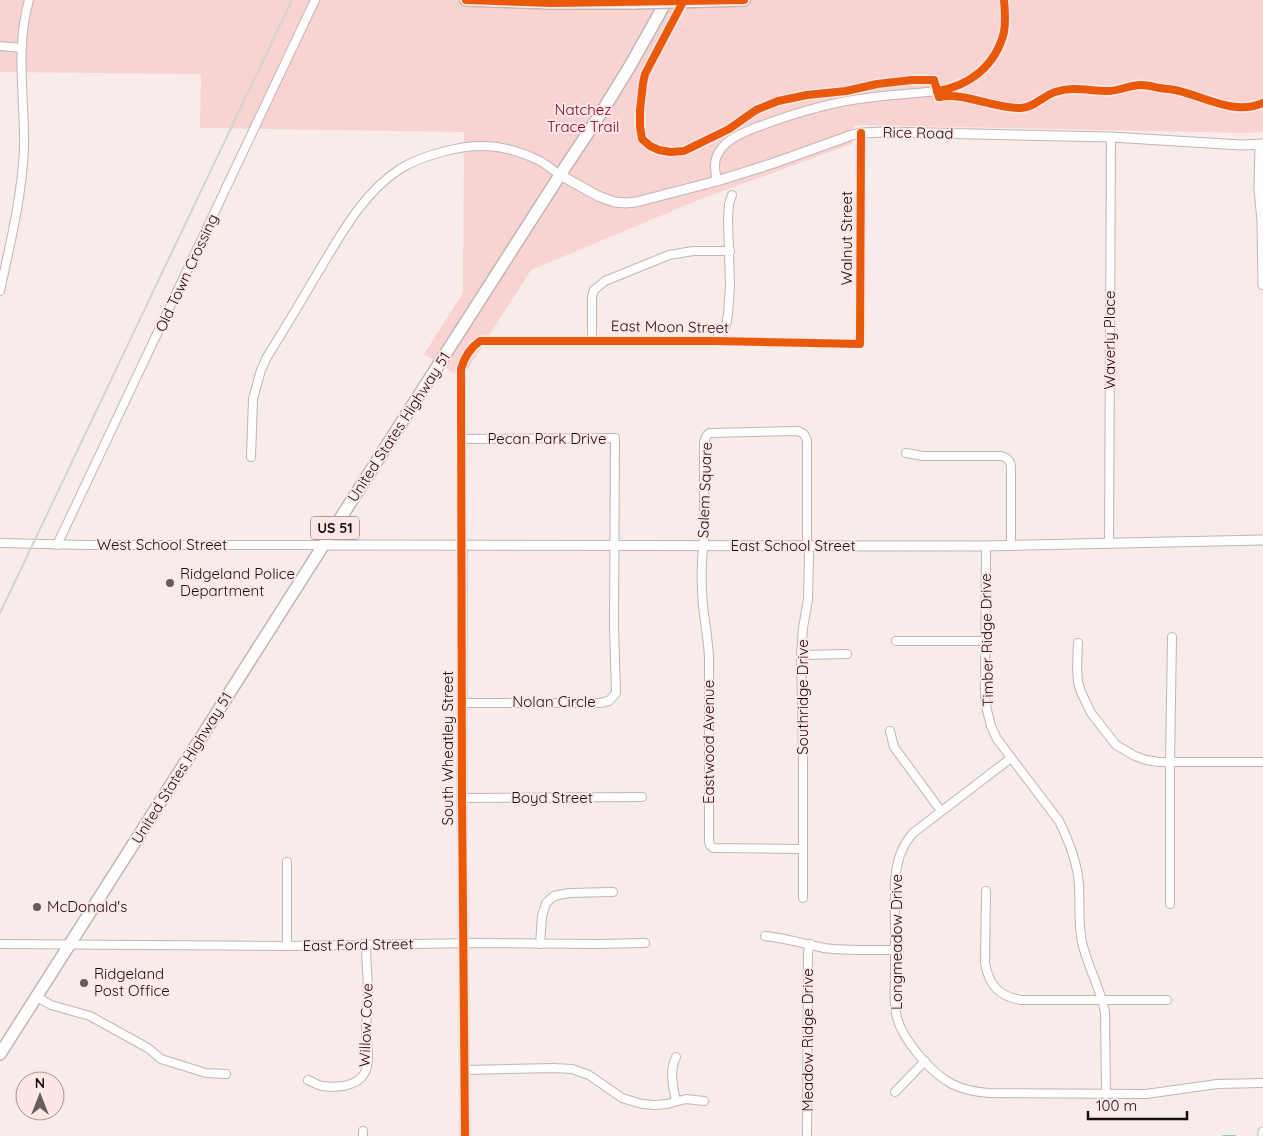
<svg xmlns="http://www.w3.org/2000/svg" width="1263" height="1136" font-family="Quicksand,sans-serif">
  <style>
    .green { fill: #f9d2d2 }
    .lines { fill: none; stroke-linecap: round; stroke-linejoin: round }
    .stream { stroke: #87d3b6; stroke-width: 2 }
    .minor-casing { stroke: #bfb6b6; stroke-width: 10 }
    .tertiary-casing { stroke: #bfb6b6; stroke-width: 11 }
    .primary-casing { stroke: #bfb6b6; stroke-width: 14 }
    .minor { stroke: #fefcfc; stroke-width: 8 }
    .tertiary { stroke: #fefcfc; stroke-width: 9 }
    .primary { stroke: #fefcfc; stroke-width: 11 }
    .rail { stroke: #d5d2d2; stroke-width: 2 }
    .primary-bridge-casing { stroke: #bfb6b6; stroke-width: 14; stroke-linecap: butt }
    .primary-bridge { stroke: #fefcfc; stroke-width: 11 }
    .cycleway-casing { stroke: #fde7e6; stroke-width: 11 }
    .cycleway { stroke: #e8590c; stroke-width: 8 }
    .poi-dot { fill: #665c5c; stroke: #fde7e6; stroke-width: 2 }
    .labels { text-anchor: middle; stroke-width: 4; stroke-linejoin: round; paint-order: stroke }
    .shield { fill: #fde7e6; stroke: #5c5050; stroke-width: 1 }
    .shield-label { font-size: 14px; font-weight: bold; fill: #170f0f }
    .park-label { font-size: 15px; fill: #7d001f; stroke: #fde7e6 }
    .street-label { font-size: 15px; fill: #170f0f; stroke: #fde7e6 }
    .poi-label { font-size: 15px; fill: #170f0f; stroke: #fde7e6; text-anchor: start }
  </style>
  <rect width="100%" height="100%" fill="#f8eceb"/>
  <polygon class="green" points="0,0 1263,0 1263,132 1247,133 854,125 852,144 701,199 531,270 462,378 424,354 463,293 464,132 200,128 201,74 0,72"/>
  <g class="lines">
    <polyline class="stream" points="1223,1136 1235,1136"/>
    <g class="minor-casing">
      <g id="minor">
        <polyline points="0,46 21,48"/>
        <path d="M717 181C715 171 713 161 719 152 727 138 747 131 760 126 795 113 830 102 867 98 892 94 918 94 943 90 972 84 997 62 1004 31 1006 21 1005 10 1004 0"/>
        <path d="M0 291C10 244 22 197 24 148 25 99 15 48 29 0"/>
        <polyline points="592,340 592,297 594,290 605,281 669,255 693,251 730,251"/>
        <polyline points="714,341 720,335 726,325 728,314 730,286 728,219 729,204 732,195"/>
        <path d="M906 453 923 456H1001C1008 458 1011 461 1011 468V546"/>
        <path d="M251 457 253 399 261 370 267 357C285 328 303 298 320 269 342 233 363 193 400 169 414 160 430 155 446 151 479 142 507 145 538 160 546 164 553 170 560 175"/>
        <polyline points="0,543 87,545 323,545"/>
        <polyline points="1109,544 1111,137"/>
        <polyline points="57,545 315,0"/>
        <path d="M462 546 461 369C464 358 470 348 480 341H714L860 344 861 133"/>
        <path d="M986 546 985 697 987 710 991 726 997 739 1059 821C1069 841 1077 861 1079 884 1080 903 1078 923 1082 942 1087 966 1100 986 1105 1012L1106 1094"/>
        <polyline points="896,641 985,641"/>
        <polyline points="1078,643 1077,667 1078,682 1081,692 1091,713 1116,745 1135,756 1146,760 1159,762 1263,762"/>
        <polyline points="801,655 847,654"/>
        <polyline points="462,703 600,703 609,701 616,693 614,627 615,438 462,439"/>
        <polyline points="890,731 894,747 941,811"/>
        <path d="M1011 758 913 833C901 847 897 861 895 880 895 911 895 941 895 972 895 987 893 1003 897 1018 903 1040 931 1073 952 1084 964 1090 976 1092 989 1093L1146 1094 1217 1084 1263 1083"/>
        <polyline points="462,798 642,797"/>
        <path d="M986 891 985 963C989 986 999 996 1021 1000H1167"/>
        <path d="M803 898V758L801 655 803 628 808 599 809 555 807 538V440L804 434 798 431 710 433 707 435 704 442V539C701 561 701 584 703 606 705 623 708 639 709 657V841L710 845 713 848 803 849"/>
        <polyline points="1170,904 1170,762 1172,637"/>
        <path d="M765 936C786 938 804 944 824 948 847 951 871 950 895 950"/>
        <polyline points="0,944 287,946 475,943 598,944 645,943"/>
        <polyline points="540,944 542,916 546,903 554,896 569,893 613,892"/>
        <polyline points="287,946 287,862"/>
        <polyline points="37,997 51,1005 90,1016 148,1048 161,1059 206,1073 226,1074"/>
        <polyline points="464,1070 553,1068 572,1069 589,1075 622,1098 642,1104 655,1105 667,1104 686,1099 704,1101"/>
        <path d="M308 1080C313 1082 317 1085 322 1086 336 1088 356 1087 364 1074 371 1063 367 1045 366 1033 366 1020 368 1007 368 994 368 978 366 961 366 944"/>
        <polyline points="895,1092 925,1061"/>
        <path d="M676 1101C673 1086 669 1072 676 1057"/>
        <polyline points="363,1136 363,1131"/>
        <polyline points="807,1136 808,952 810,944"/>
      </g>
    </g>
    <g class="tertiary-casing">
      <g id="tertiary">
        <polyline points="1260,144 1259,189 1262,221 1263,285"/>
        <polyline points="560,175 598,196 606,199 615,202 626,203 636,202 717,181 774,163 852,135 861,133 885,132 1111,137 1241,145 1263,144"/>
        <polyline points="323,545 986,546 1263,540"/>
        <polyline points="462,546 462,798 465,1136"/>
        <polyline points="1263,1132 1263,1136"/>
      </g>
    </g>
    <g class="primary-casing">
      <g id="primary">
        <polyline points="466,0 552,3 634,3"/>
        <polyline points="712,1 744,0"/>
        <polyline points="0,1054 359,489 560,175 603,110 630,66 667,0"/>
      </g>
    </g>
    <use href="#minor" class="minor"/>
    <use href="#tertiary" class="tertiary"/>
    <use href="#primary" class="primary"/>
    <polyline class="rail" points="0,613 292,0"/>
    <g class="primary-bridge-casing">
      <polyline id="primary-bridge" points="634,3 712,1"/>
    </g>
    <use href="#primary-bridge" class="primary-bridge"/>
    <g class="cycleway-casing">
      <g id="cycleway">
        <polyline points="466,0 552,3 744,0"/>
        <path d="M684 0 645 74 643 83 640 110V126L642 139 650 146 659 150 670 152 684 151 729 129 756 110 778 101 807 95 846 91 877 84 912 80H934L939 97C966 92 993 109 1021 108 1033 108 1043 96 1055 92 1073 86 1089 91 1108 91 1119 91 1130 85 1141 85 1148 85 1154 87 1160 88 1165 89 1170 89 1175 90 1204 96 1234 116 1263 103"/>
        <path d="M937 91C970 86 996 65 1004 32 1006 21 1005 11 1004 0"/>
        <path d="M465 1136 462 798 461 369C464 358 470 348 480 341H714L860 344 861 133"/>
      </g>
    </g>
    <use href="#cycleway" class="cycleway"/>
  </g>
  <g class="poi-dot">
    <circle cx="170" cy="583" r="5"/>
    <circle cx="37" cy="907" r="5"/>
    <circle cx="84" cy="983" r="5"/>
  </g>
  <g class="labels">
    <rect class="shield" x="311" y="516.5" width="48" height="23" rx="4"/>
    <g class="shield-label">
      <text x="335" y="533">US 51</text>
    </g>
    <g class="park-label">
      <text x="583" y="115">Natchez<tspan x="583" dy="17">Trace Trail</tspan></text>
    </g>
    <g class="street-label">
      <text transform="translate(918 133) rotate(1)" y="5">Rice Road</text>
      <text transform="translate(847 238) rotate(-90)" y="5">Walnut Street</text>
      <text transform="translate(187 273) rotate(-65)" y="5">Old Town Crossing</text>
      <text transform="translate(670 327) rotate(1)" y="5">East Moon Street</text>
      <text transform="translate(1110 340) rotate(-90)" y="5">Waverly Place</text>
      <text transform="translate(399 427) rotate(-57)" y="5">United States Highway 51</text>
      <text x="547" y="444">Pecan Park Drive</text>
      <text transform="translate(705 490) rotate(-88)" y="5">Salem Square</text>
      <text x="162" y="550">West School Street</text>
      <text x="793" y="551">East School Street</text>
      <text transform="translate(987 640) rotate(-91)" y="5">Timber Ridge Drive</text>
      <text transform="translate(803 697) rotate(-90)" y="5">Southridge Drive</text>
      <text x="554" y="707">Nolan Circle</text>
      <text transform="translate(709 742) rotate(-90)" y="5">Eastwood Avenue</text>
      <text transform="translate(448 748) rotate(-90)" y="5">South Wheatley Street</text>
      <text transform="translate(182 768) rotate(-58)" y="5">United States Highway 51</text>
      <text x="552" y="803">Boyd Street</text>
      <text transform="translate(897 942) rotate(-90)" y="5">Longmeadow Drive</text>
      <text transform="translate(358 945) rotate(-1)" y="5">East Ford Street</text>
      <text transform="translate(366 1025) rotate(-88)" y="5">Willow Cove</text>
      <text transform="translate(808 1040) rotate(-90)" y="5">Meadow Ridge Drive</text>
    </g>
    <g class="poi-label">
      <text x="180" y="579">Ridgeland Police<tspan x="180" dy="17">Department</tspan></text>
      <text x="47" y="912">McDonald's</text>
      <text x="94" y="979">Ridgeland<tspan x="94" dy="17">Post Office</tspan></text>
    </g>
  </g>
  <g transform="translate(40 1096)"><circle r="24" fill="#fde7e6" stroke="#a19190"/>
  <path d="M0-4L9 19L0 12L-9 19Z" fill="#665c5c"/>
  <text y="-8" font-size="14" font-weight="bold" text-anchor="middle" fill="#170f0f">N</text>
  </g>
  <path d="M1088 1111v8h99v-8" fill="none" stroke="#170f0f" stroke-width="2.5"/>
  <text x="1096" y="1111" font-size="15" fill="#170f0f" stroke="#fde7e6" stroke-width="4" paint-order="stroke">100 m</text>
</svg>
